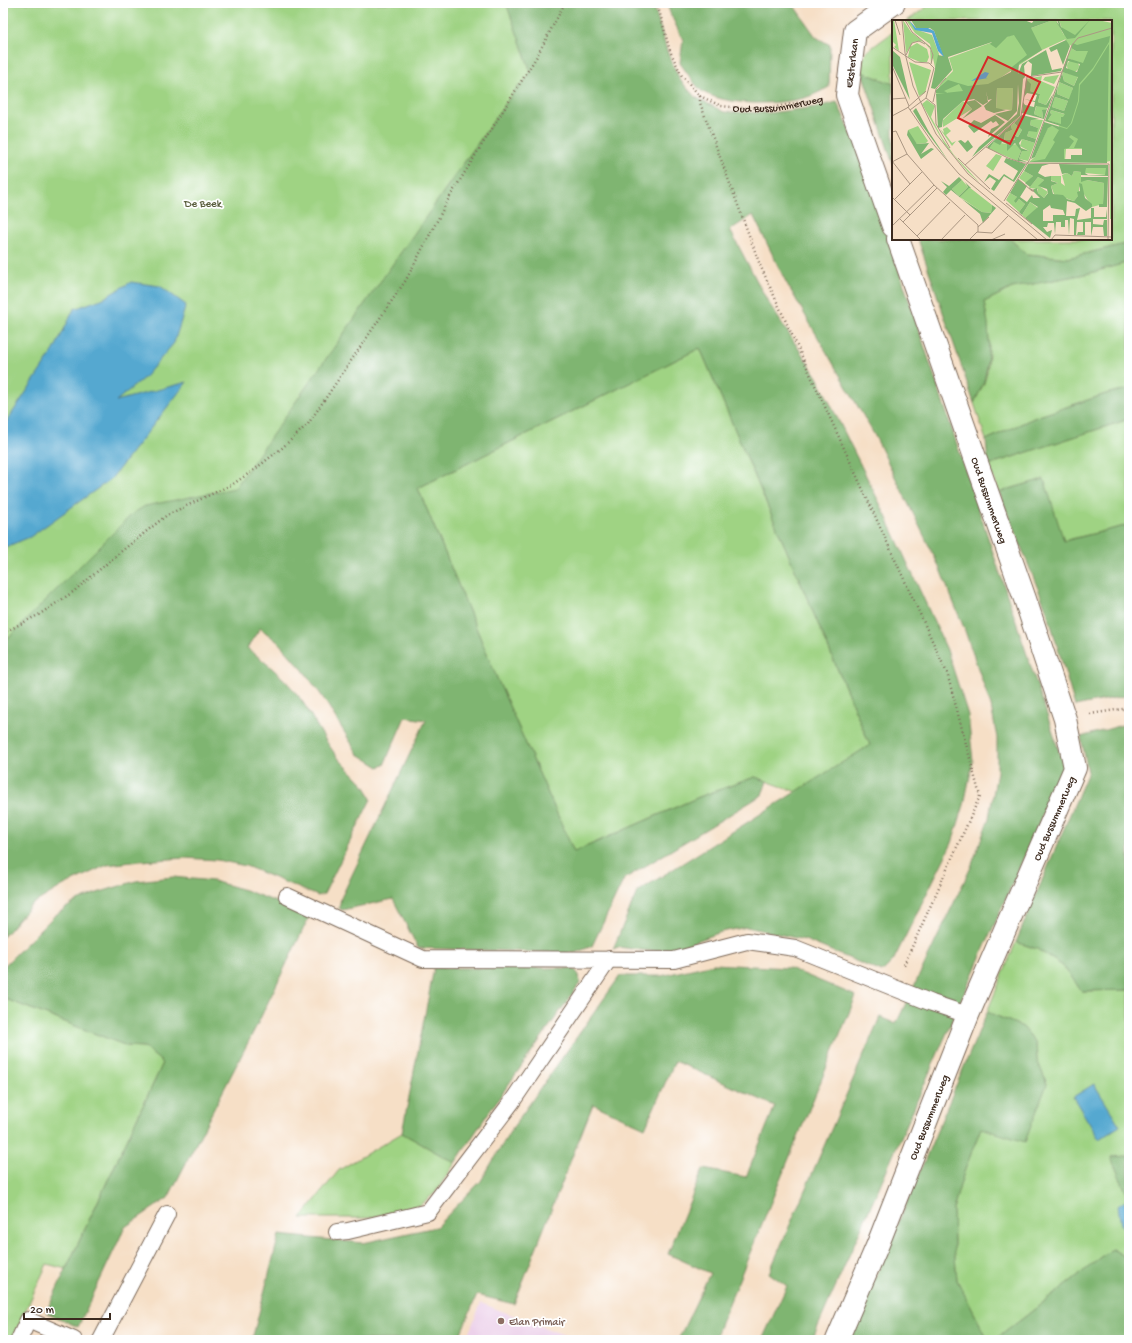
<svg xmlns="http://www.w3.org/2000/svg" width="1132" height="1343" font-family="'Gochi Hand',sans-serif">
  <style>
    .built { fill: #ecd1ea }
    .green { fill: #9fd383; stroke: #6d7e50 }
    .forest { fill: #7fb571; stroke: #5d7048 }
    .water { fill: #55a8d0; stroke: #486977 }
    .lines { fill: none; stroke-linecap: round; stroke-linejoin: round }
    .lane-casing { stroke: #7c6959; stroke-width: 18 }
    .street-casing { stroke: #7c6959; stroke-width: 24 }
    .path { stroke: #7c6959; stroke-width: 2.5; stroke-dasharray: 1 3; stroke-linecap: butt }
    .lane { stroke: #fff; stroke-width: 16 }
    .street { stroke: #fff; stroke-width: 22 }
    .education-dot { fill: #8d6e63; stroke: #fff; stroke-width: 1.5 }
    .labels { text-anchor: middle; stroke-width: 3.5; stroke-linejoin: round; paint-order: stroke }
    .street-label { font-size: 11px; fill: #3b2a1e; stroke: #fff }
    .park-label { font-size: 11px; fill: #595d3c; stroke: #fff }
    .education-label { font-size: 11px; fill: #785e54; stroke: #fff; text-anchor: start }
    .inset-road { fill: none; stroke: #ab9783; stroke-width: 1 }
    .view { fill: #d62828; fill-opacity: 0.15; stroke: #d62828; stroke-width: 2 }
    .inset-edge { fill: none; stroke: #3b2a1e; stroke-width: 2 }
  </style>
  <rect width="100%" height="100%" fill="#fff"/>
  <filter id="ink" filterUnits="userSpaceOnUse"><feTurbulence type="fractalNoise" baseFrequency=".025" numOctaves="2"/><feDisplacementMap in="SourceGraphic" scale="8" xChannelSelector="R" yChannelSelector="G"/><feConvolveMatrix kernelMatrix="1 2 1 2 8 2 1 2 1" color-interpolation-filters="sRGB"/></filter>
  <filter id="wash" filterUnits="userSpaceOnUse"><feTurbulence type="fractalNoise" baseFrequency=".012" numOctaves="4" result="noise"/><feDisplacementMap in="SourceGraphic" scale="16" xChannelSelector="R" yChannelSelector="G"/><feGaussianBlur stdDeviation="0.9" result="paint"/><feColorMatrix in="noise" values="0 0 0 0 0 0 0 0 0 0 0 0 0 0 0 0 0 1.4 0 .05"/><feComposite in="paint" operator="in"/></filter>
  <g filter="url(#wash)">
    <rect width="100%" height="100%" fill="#f6dfc6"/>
    <polygon class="built" points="481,1303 577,1340 466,1340"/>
    <g class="green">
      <polygon points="3,3 547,3 525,54 531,72 525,81 516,89 444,191 287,451 3,749"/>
      <polygon points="932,3 1129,3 1129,243 1068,258 1026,254 1010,239 1111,239 1111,21 907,21"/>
      <polygon points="893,32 893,84 862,72 861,62 866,52"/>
      <path d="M1129 262V389L1109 393 1036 417 986 440 974 403C977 396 981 390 984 383 992 361 989 325 984 302L1012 288 1090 273Z"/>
      <polygon points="700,348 870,745 797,792 755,777 699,797 574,852 499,683 418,488"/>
      <polygon points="1129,419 1129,525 1063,541 1044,479 999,492 988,465"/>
      <polygon points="1016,942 1037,949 1063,966 1082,991 1129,990 1129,1156 1111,1157 1126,1191 1129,1193 1129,1259 1112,1249 995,1340 988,1340 957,1280 954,1245 953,1209 964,1172 981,1127 1047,1084 1037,1060 1036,1043 1023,1027 987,1012"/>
      <polygon points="3,998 127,1046 144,1047 163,1063 66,1269 47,1264 12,1340 3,1340"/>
      <polygon points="402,1133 455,1163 435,1193 420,1205 368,1218 301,1218 339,1170"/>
    </g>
    <g class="forest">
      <path d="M506 3H653L667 51 680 80 695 97 724 112 769 113 817 107 837 102 859 150 1064 766 812 1340H762L787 1286 769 1273 880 1017 896 1024 971 867 989 818 997 772V738L991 706 964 628 937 562 875 436 786 282 753 215 730 230 768 302 817 377 886 516 947 650 968 715 973 761 964 805 952 843 893 961 882 972 805 940 747 927 721 932 675 949 649 951 618 947 613 949 637 892 870 745 700 348 418 488 499 683 574 852 699 797 755 777 767 781 762 795 624 879 592 946 575 953 418 948 393 899 342 910 339 908 341 898 426 720 405 717 384 765 379 767 358 754 322 696 303 670 278 642 260 628 247 648C268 664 290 682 304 704 314 720 323 738 335 754 346 769 365 780 371 799L324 894 318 896 246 866 217 860 185 858 140 861 107 865 64 885 31 905 3 937V643L132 514 145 506 235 488 516 89 525 81 531 72Z"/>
      <path d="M667 3H792L816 37 830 45 829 87C821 91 812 96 804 98 775 105 729 106 703 92 698 89 685 70 680 63L683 40 670 13Z"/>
      <polygon points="862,72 893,84 893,164"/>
      <polygon points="918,239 1010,239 1026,254 1068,258 1129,243 1129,262 1090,273 1012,288 984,302 988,323 989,344 987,366 984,382 974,403"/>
      <polygon points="1129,389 1129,419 988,465 986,440 1036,417 1109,393"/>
      <polygon points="1044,479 1064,541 1129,525 1129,695 1075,706 1047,611 999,492"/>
      <polygon points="1129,723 1129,990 1082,991 1063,966 1037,949 1016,942 1088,772 1081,737"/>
      <polygon points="173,877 213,881 245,890 310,915 257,1025 168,1198 125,1227 78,1327 46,1312 163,1063 144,1047 127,1046 3,998 3,967 54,916 75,902 94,894 136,881"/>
      <polygon points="714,964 789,968 856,996 714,1340 678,1340 710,1273 668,1254 703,1169 746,1177 775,1106 675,1061 645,1128 593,1104 514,1304 477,1295 458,1340 252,1340 279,1235 363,1243 436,1227 481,1181 511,1130 620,976 661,976"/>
      <polygon points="434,968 561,968 574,969 579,975 580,983 487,1115 455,1163 402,1133"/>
      <polygon points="987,1012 1023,1027 1036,1043 1037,1060 1047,1084 1025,1142 981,1128 964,1172 953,1209 954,1245 957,1280 988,1340 849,1340"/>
      <polygon points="1129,1156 1129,1193 1126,1192 1111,1157"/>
      <polygon points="1112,1249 1129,1259 1129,1340 995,1340"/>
    </g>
    <g class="water">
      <polygon points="131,282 160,286 186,305 174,343 145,377 116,401 187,382 111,479 30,537 3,548 3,427 54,350 74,309 104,298"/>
      <polygon points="1094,1084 1120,1126 1099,1139 1073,1097"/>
      <polygon points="1125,1201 1129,1201 1129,1237 1121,1225 1118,1206"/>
    </g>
  </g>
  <g filter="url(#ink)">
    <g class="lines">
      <g class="lane-casing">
        <g id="lane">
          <polyline points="287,896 423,959 674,960 747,941 795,948 932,1003 968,1015"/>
          <polyline points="337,1232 348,1231 428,1212 511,1103 609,959"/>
          <polyline points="19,1340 28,1320 74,1340"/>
          <polyline points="101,1340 167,1214"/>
        </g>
      </g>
      <g class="street-casing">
        <g id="street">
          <path id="s2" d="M893 226 847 95 855 31 894 3"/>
          <path id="s3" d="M837 1340 878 1244 968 1015 1075 768 1065 719 1025 599 898 239"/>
        </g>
      </g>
      <g class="path">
        <path id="s1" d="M657 3 670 51 682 76 700 96 721 106 742 108 776 107 822 98"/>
        <polyline points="700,96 700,103 760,265 947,673 980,796 903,967"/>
        <polyline points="3,633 40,614 73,592 118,554 167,515 233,484 254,470 282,448 308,424 406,280 449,198 537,56 565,3"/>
        <polyline points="1090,714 1129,708"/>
      </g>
      <use href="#lane" class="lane"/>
      <use href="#street" class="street"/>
    </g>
  </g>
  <circle class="education-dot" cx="501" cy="1321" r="4"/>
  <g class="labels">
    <g class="street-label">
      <text dy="4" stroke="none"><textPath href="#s2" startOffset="171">Eksterlaan</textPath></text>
      <text dy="4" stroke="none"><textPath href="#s1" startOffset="185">Oud Bussummerweg</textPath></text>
      <text transform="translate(990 500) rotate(71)" y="4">Oud Bussummerweg</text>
      <text dy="4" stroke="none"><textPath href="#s3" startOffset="565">Oud Bussummerweg</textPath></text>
      <text dy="4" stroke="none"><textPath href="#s3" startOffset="241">Oud Bussummerweg</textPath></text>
    </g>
    <g class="park-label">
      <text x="203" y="207">De Beek</text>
    </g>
    <g class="education-label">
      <text x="509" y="1325">Elan Primair</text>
    </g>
  </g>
  <g transform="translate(892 20)">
    <rect width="220" height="220" fill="#f6dfc6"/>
    <path d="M0 0H2L7 31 2 27 4 25 0 21ZM11 0 19 12 37 26 41 36 39 43 38 29 31 21 21 22 14 33ZM14 0H17L23 9 40 15 47 34 44 52 38 24 23 13ZM161 0H164L174 19 150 30 99 64 62 74H44L49 63 61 51 57 38ZM167 0H206L220 3V199H218V141L214 142 191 129H174L173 141 137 142 143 137 156 107 160 106 166 109 168 104 156 100 160 94 158 93 159 90 172 94 177 79 165 74 167 62 181 68 179 75 191 44 175 38 179 28 184 31H194L175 24ZM25 23 35 29 37 37 35 42H28L16 37 18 27ZM175 46a6 6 0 1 1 12 0a6 6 0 1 1-12 0ZM17 42 39 50 33 73 27 76ZM170 52 186 56 182 66 172 61ZM167 55 162 64 151 60 153 57ZM150 56 149 61 163 67 154 85 146 82 148 74 138 71 134 59ZM105 68H121L120 90 104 89ZM163 77 176 81 172 91 160 87ZM35 80 43 86 39 97 50 118 62 135 87 162 76 152 53 125 30 84ZM71 81 80 89 51 107V100ZM145 84 156 88 150 91 151 98 142 94ZM139 99 151 100 144 119 135 116 137 111 146 108 138 105ZM122 103 130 110 126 117 122 115 123 121H112L113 113 120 110 119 105ZM26 106 36 121 34 123 25 124 17 114 16 110ZM55 107 59 111 54 115 60 123 64 121 60 126 48 109 52 113 51 109ZM130 119 143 123 136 141 127 139 130 131H137L128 126ZM102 122 115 124V130L119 125 125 124 129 131 125 141 97 129ZM104 134 110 136 101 151 94 146ZM193 148H214V155L193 153ZM132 151 141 156 134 163 127 158ZM182 151 189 152V159L212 163 211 184 200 187 187 166V175L182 181 162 174 159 166 166 163 158 160 159 156H169V163L173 166 170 155 175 153 180 156ZM146 157 152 160 147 166 156 172 152 178 146 173V169L137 168ZM70 160 76 167 67 176 60 169ZM77 167 100 185 99 193 90 192 68 177ZM118 173 125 177 124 183 127 179 133 184 127 192 114 180ZM138 182 146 188 133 198 130 195Z" fill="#9fd383"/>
    <path d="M19 0H132L140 3 142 0H161L139 8 150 30 127 44 126 54 130 44 154 30 160 50 170 48 169 51 139 56 140 44 136 41 132 46 133 57 131 59 128 96 80 137 87 127 125 94 127 83 126 64 125 91 116 101 103 94 120 90 121 68H105L104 88 114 90 102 93 94 90 92 86 100 79 96 80 94 71 96 82 91 85 82 79 71 81 51 99 50 107 46 108 44 74 71 71 67 64 52 71 56 73H44V70L56 60 76 66 96 64 119 52 120 47 135 35 122 15 115 17 104 28 98 24 100 22 56 37 60 50 43 69 39 68 46 35 51 36 42 11 38 8H24ZM163 0 167 5 165 0H167L169 7 183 15 198 0 183 18 175 19ZM218 16 217 22 201 48 187 64 186 81 179 103 175 108 153 101 166 65 165 74 177 79 181 68 167 62 170 53 172 61 182 66 186 57 170 52 175 38 191 43 196 31H184L179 28 181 23 185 25ZM176 41 188 44 185 52 174 48ZM163 77 176 81 172 91 160 87ZM159 90 173 94 171 97H169V104L156 100 160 94 158 93ZM174 20 178 26 171 45 165 29 159 32 157 28ZM217 24 215 143 137 142 153 139 163 122 161 120 167 110 160 106 156 108 143 137 139 139 152 102 175 109 180 103 187 81 188 65 201 50ZM179 115 186 119 182 128H190V135H179V139H172V129L177 128 182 121 177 117ZM219 28 220 71 218 108V78ZM0 30 8 37 18 80 0 44ZM134 59 139 64 138 71 148 74 146 82 154 85 161 74 156 88 144 86 142 94 151 98 150 90 155 89 152 99 130 93 131 82 133 85 142 87 143 82 132 79 143 81 145 75 135 73 132 77ZM83 80 90 86 70 99 80 89 73 82ZM24 88 37 112 57 142 29 104 21 91ZM103 95 113 102 96 117 99 109 107 105 104 101 101 103 99 101 82 113 76 106 82 100 89 103ZM130 95 147 99 139 100 138 105 146 108 145 112 137 111 135 116 144 119 143 123 130 119 127 123 129 128 137 131H130L127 139 135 142 125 141 129 131 123 123 115 131V124L110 122 108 125 102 122 97 129 95 127 119 105 120 110 113 113 112 120H123L121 115 126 117 130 110 122 103ZM16 110 25 124 37 123 29 134 39 128 42 129 29 139 15 115ZM69 120 73 123 76 120 81 127 75 132 66 121ZM114 138 134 144 122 162 112 156 102 171 99 169 104 161 98 157 92 162 97 154 107 160 112 154 121 160 126 151 112 142ZM136 144H157L150 146 146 153 153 157 159 156V161L166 163 159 166 161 174 171 175 175 179 182 181 186 176 185 172 188 171 187 163 190 164 193 178 200 184V187L194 191 183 183 175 181 174 196H183L184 189 188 188 185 200 199 198V188H202V197H214L215 189V199H201V204L211 205 212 200H215V216H212L211 207H201L199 216V202H193V215H185L186 212H191V202H185L184 215H182V199L178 198 177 215 176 200H173V207H169V202H164L163 214 162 203H156L155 207H151L155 212 160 210 158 218 133 198 146 187 138 182 130 195 127 192 133 184 127 179 124 183 122 181 125 177 118 173 126 159 135 166 128 177 135 182 140 175 141 178H148L140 170 145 168 146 173 152 178 156 173 155 169 146 166 152 160 146 157 138 167 133 163 141 156 132 151ZM158 185 159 188 171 190 173 195H161V201H151V190ZM167 144 216 145V156L189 155V152L182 151 180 156 175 153 170 154ZM194 148H214L213 155H196L193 153ZM67 157 70 160 60 169 67 176 76 167 73 162 79 168H77L68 177 70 179 90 192 99 193 100 185 104 188 91 203 88 194 59 170 54 175 51 172 55 167 49 161 57 166ZM189 157H216L215 187H207V184H211L212 163 195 160 189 162Z" fill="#7fb571" fill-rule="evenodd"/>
    <path d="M17 0 24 8H36L42 11 52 37 46 31 40 13 23 10ZM93 52 97 53 94 58H96L79 61Z" fill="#55a8d0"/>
    <path class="inset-road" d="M3 0 8 15M10 0 13 33 21 66 44 114 76 154 155 220M13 0 20 12 38 27 41 35 39 44M0 27 23 42 37 43 42 48 34 78 18 90M14 35 20 23 27 21 33 24M0 46 17 86M34 78 43 85 44 104 58 128M0 79 14 78M41 82 44 69 54 58M16 87 42 125 67 154 146 220M0 96 15 88 34 71M0 112 4 111 15 134 42 165 86 205V212M94 127 116 138 131 143 217 144 216 220M66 138 98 169M0 141 18 164M0 142 15 134M73 145 129 96 135 57 170 52M126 159 140 171H142L137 168M0 177 18 195M2 180 30 152M112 181 138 139 180 25 186 18 220 8M114 183 140 204M8 199 29 220M11 202 45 168M0 206 42 165M86 207 97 197M25 216 58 182M49 220 73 195M77 220 85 212 100 213 116 196M99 220 113 214M159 220 163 215 220 217"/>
    <path class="view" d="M96 37 148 62 118 124 66 98Z"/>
    <rect width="220" height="220" class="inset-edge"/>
  </g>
  <rect width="1132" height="1343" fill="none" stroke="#fff" stroke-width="16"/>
  <path d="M24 1313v6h86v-6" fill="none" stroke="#3b2a1e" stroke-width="2"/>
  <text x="30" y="1313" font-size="12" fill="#3b2a1e" stroke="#ffffff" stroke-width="3" paint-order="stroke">20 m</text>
</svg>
